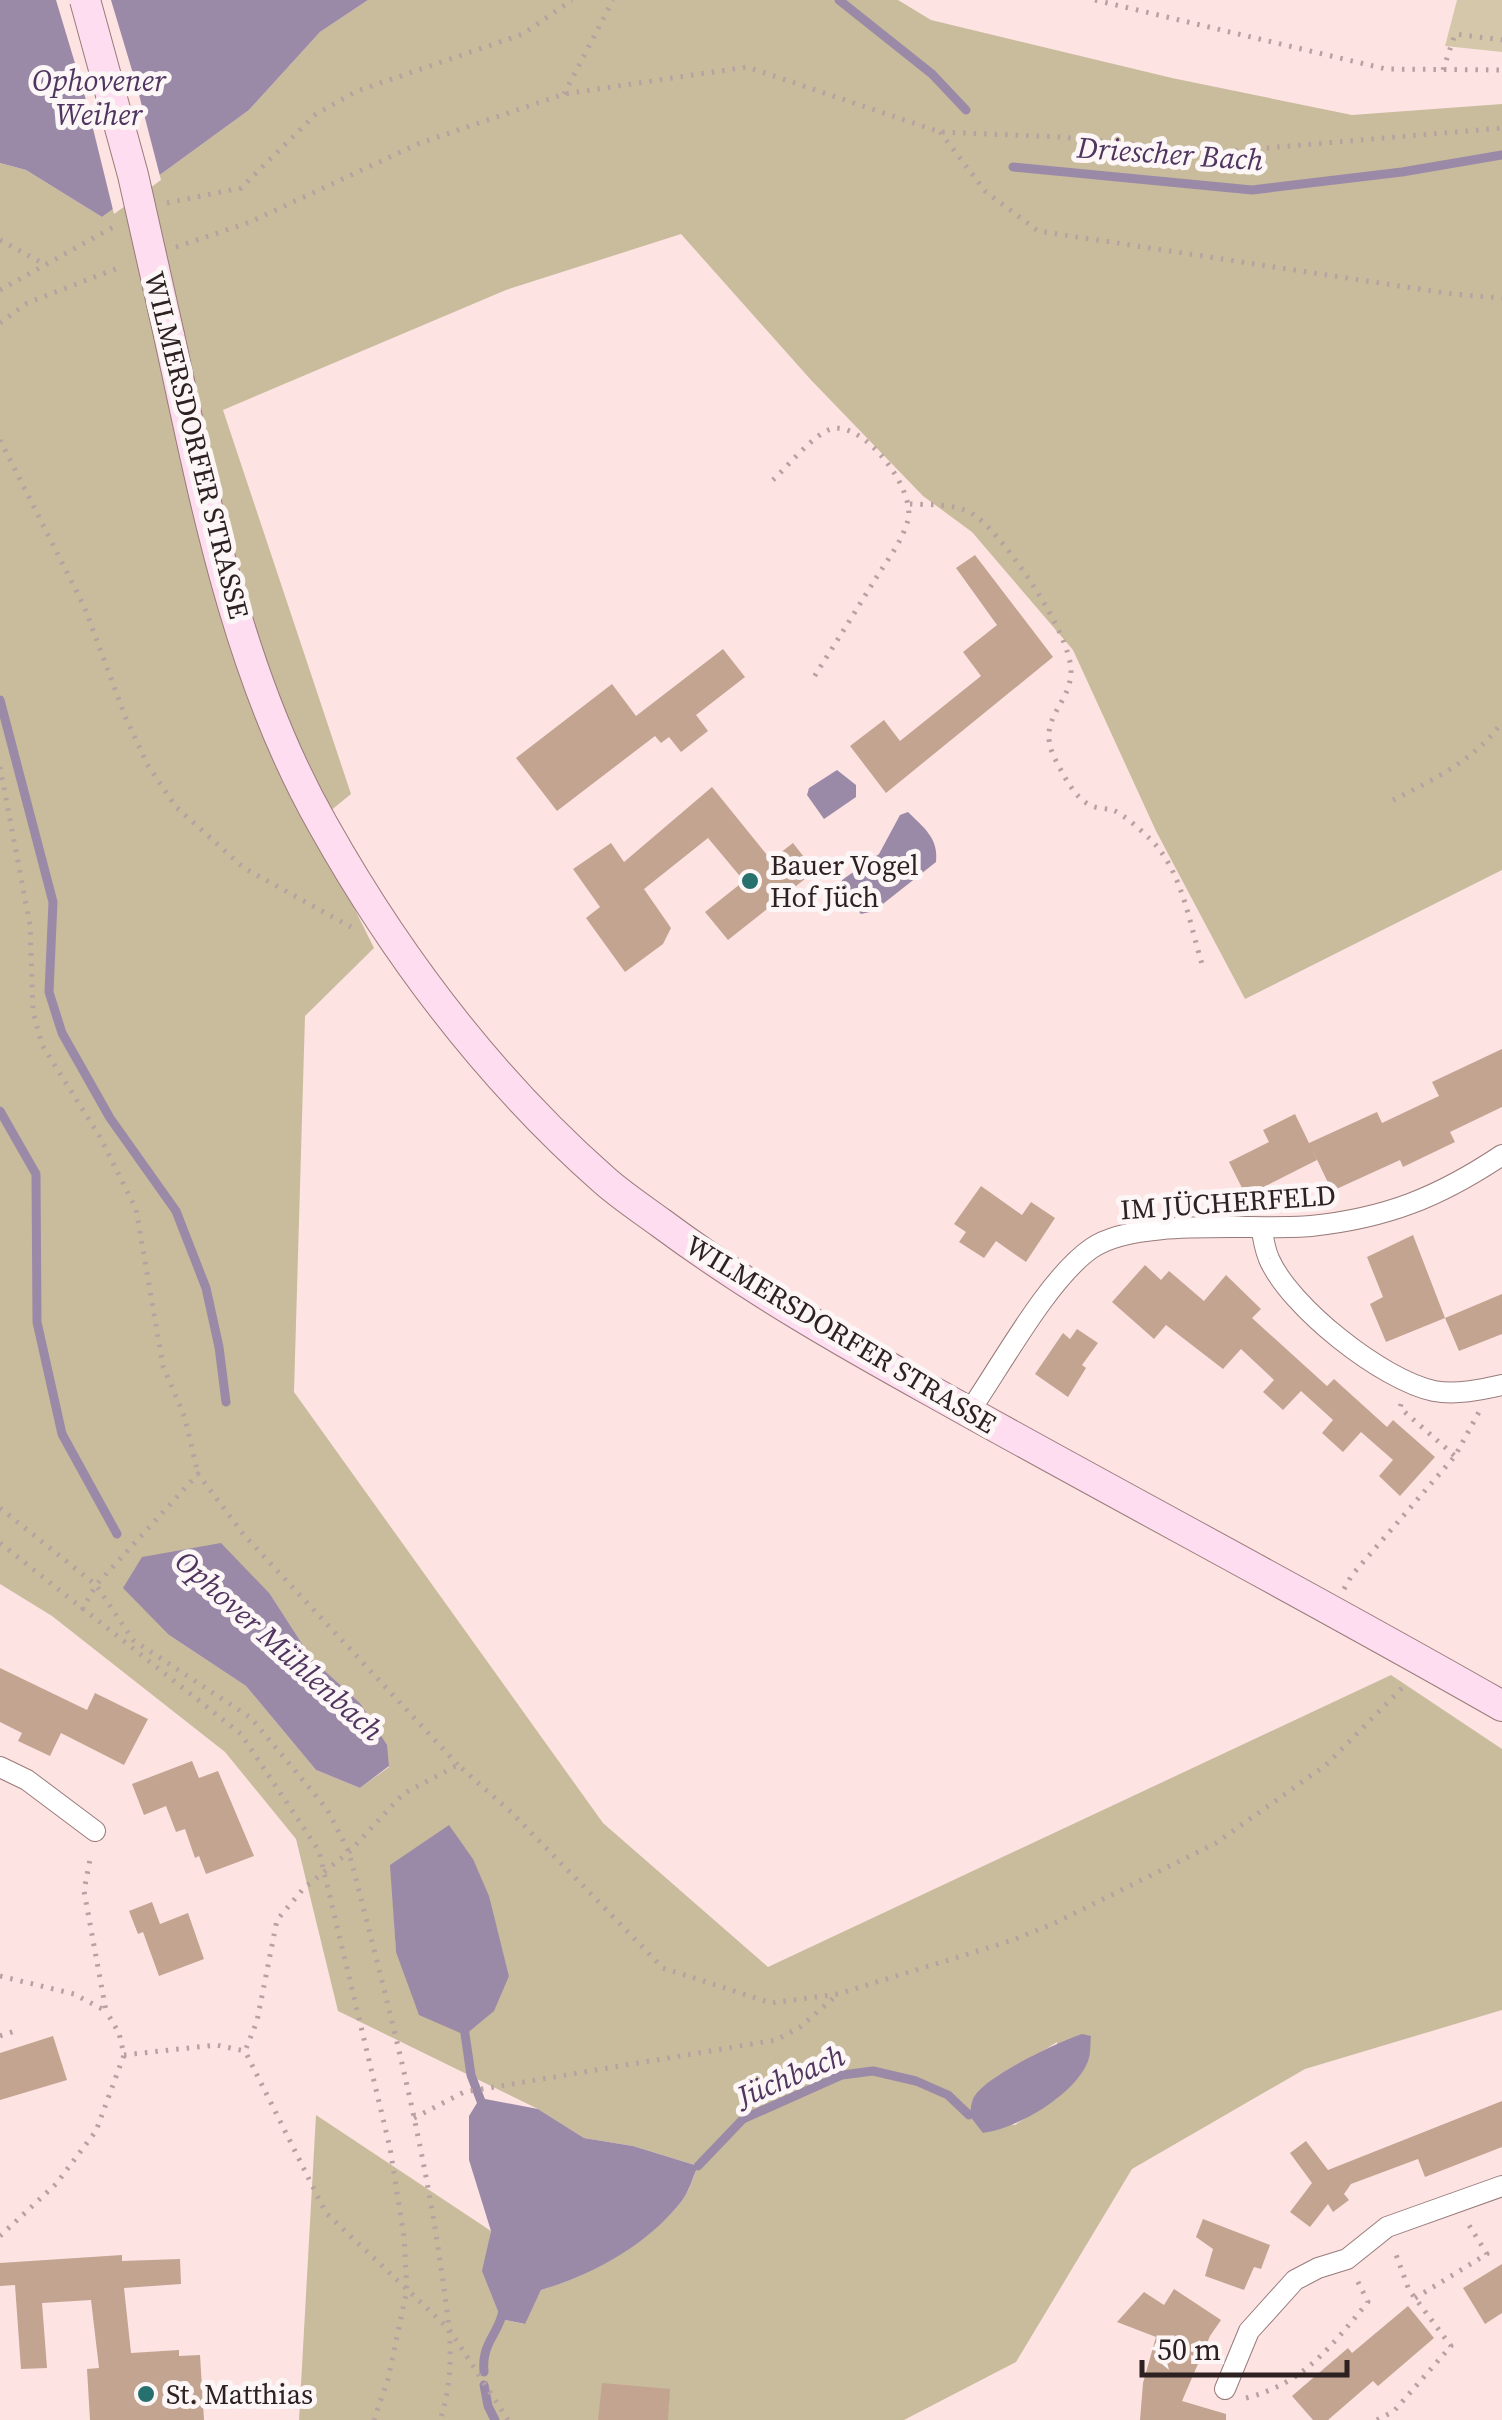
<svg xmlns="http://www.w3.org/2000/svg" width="1502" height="2420" font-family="'Source Serif 4',serif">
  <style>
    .green { fill: #d5c8aa }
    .forest { fill: #c9bc9c; fill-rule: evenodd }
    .water { fill: #9b8aa7 }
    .pier { fill: #fee3e3 }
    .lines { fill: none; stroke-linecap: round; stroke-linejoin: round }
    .stream { stroke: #9b8aa7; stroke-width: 9 }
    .building { fill: #c3a491 }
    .street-casing { stroke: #987b7a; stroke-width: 22 }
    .secondary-casing { stroke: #987b7a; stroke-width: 32 }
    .path { stroke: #b7a1a1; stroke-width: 5; stroke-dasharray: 2.5 8; stroke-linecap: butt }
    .street { stroke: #fff; stroke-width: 20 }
    .secondary { stroke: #fdddef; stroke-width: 30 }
    .secondary-bridge-casing { stroke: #987b7a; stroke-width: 32; stroke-linecap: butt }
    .secondary-bridge { stroke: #fdddef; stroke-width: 30 }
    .poi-dot { fill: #26706d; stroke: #fdf6f6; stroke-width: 4 }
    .labels { text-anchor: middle; stroke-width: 10; stroke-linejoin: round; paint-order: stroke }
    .street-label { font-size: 28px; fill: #2d2121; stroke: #fdf6f6 }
    .poi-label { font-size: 28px; fill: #2d2121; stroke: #fdf6f6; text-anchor: start }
    .water-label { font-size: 30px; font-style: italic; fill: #4f355f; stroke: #fdf6f6 }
  </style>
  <rect width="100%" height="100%" fill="#fee3e3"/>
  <polygon class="green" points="1457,0 1502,0 1502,52 1445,46"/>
  <path class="forest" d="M368 0H898L931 20 1172 78 1352 115 1502 104V870L1245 999 1156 831 1073 650 972 532 923 496 811 380 681 234 506 290 223 410 351 794 313 825 374 948 305 1016 294 1392 603 1823 768 1967 1391 1675 1502 1749V2010L1305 2069 1132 2169 1016 2362 904 2420H299L316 2115 491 2231 483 2272 501 2319 524 2324 541 2290C593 2275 646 2245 681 2202 689 2192 693 2178 698 2166L633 2146 584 2138 538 2109 338 2011 296 1839 225 1752 52 1616 0 1584V163L26 170 102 217 249 110 320 32ZM270 1594 312 1659 360 1703 389 1767 360 1788 316 1770 246 1686 169 1635ZM448 1826C487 1879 493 1914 509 1976L396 1952 391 1865ZM1057 2042V2098L1015 2125 969 2115C979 2074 1025 2064 1057 2042Z"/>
  <g class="water">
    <polygon points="0,0 368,0 320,32 249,110 102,217 26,170 0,163"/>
    <polygon points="837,770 856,785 856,797 824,819 807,795 809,788"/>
    <path d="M908 812C923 827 939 838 936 862L874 911 861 914 841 892 842 880 879 854 900 815Z"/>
    <polygon points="221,1543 270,1594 312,1659 360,1703 387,1745 389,1766 360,1788 316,1770 246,1686 169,1635 123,1588 142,1557"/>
    <polygon points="449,1825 473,1859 489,1896 509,1976 494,2011 465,2035 419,2015 396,1952 390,1865"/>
    <path d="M1082 2034 1091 2036C1090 2044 1091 2054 1088 2061 1076 2094 1017 2129 983 2133L969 2115C971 2109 971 2104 973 2099 983 2077 1058 2042 1082 2034Z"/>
    <path d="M480 2098 538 2109 584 2138 633 2146 698 2166C693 2177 689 2192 681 2202 647 2245 593 2275 541 2290L525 2324 501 2319 482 2271 491 2231 469 2160V2116Z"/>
  </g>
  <polygon class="pier" points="56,0 111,0 137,87 161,180 114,214 86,100"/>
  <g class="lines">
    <g class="stream">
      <polyline points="839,0 932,74 966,110"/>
      <polyline points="1013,167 1252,190 1402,172 1502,155"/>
      <polyline points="0,700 53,902 49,992 62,1033 110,1118 176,1211 206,1288 219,1347 226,1402"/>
      <polyline points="0,1111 36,1174 37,1322 62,1434 117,1534"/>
      <polyline points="464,2027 471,2075 484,2109"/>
      <polyline points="698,2166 743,2119 842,2075 873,2071 916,2081 948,2095 969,2115"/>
      <path d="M484 2372C481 2342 500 2333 503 2310"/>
      <polyline points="484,2385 488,2406 495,2420"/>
    </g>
  </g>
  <g class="building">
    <polygon points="975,555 1053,657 886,793 850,746 884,720 900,741 981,676 963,652 997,625 956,568"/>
    <polygon points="723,649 745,677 696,715 708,731 681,752 669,737 661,743 655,736 557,811 516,758 612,684 636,716"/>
    <polygon points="712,787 771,860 793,843 815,871 728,940 705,912 744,881 708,838 644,889 671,928 663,944 625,972 586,918 600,907 573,869 611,843 624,862"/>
    <polygon points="1502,1049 1502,1107 1450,1132 1455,1142 1403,1167 1400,1160 1332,1191 1310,1145 1317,1160 1246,1196 1229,1162 1269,1142 1263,1130 1295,1114 1309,1143 1377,1112 1382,1123 1439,1096 1432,1082"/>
    <polygon points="981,1186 1022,1215 1031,1202 1055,1218 1026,1262 996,1241 984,1258 959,1242 966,1232 954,1224"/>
    <polygon points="1413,1235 1445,1318 1502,1294 1502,1334 1459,1351 1445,1318 1386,1342 1370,1304 1383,1297 1367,1257"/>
    <polygon points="1145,1265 1161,1280 1169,1271 1204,1301 1226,1275 1261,1309 1252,1318 1327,1386 1334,1379 1387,1427 1393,1420 1435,1457 1400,1496 1379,1476 1393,1460 1361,1432 1343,1452 1322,1433 1333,1420 1301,1391 1283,1410 1263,1392 1274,1380 1241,1349 1223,1369 1166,1325 1154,1339 1112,1302"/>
    <polygon points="1077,1329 1098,1343 1082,1365 1086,1368 1068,1397 1035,1374 1063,1333 1070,1339"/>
    <polygon points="0,1668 87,1710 95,1693 148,1719 124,1765 61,1733 50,1756 18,1741 22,1733 0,1722"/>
    <polygon points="192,1761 199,1778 218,1771 254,1856 206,1874 199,1856 195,1858 185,1829 176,1832 166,1806 144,1815 132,1784"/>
    <polygon points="152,1902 160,1924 188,1913 204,1959 159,1976 143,1932 138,1934 129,1911"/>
    <polygon points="53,2036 67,2080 0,2100 0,2053"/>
    <polygon points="1502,2101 1502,2147 1425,2177 1418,2159 1351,2184 1344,2194 1349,2200 1333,2212 1328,2204 1310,2227 1290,2212 1312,2183 1290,2153 1306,2141 1328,2170"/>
    <polygon points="1203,2219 1270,2245 1261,2269 1254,2267 1244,2290 1205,2276 1213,2249 1196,2237"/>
    <polygon points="122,2255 122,2261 180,2259 181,2284 124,2288 131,2353 179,2350 179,2356 200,2355 204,2420 90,2420 87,2369 99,2368 91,2300 42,2303 47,2368 21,2369 15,2285 0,2286 0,2263"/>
    <polygon points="1502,2264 1502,2313 1485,2324 1463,2288"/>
    <polygon points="1174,2289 1221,2320 1210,2336 1182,2401 1226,2414 1226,2420 1140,2420 1143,2383 1156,2337 1117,2322 1144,2292 1164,2305"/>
    <polygon points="1408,2306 1434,2338 1378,2386 1373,2381 1328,2420 1313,2420 1292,2396 1348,2348 1352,2353"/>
    <polygon points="602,2383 670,2389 668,2420 598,2420"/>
  </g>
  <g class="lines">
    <g class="street-casing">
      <g id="street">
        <path d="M1262 1229C1263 1239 1265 1249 1269 1259 1290 1307 1382 1380 1434 1391 1456 1395 1480 1390 1502 1385"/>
        <path d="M969 1412C1001 1366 1048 1278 1092 1248 1137 1217 1254 1231 1311 1226 1387 1218 1439 1197 1502 1155"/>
        <polyline points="0,1767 27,1780 95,1831"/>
        <polyline points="1225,2389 1249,2331 1295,2280 1318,2268 1347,2259 1387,2227 1502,2186"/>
      </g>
    </g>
    <g class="secondary-casing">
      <path id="secondary" d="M169 335C205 501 238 676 323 825 397 957 491 1080 604 1180 622 1196 642 1209 661 1223 747 1287 841 1341 935 1393 1124 1499 1315 1599 1502 1706"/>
    </g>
    <g class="path">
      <polyline points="1095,0 1386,69 1502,70"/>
      <polyline points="1443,70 1455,34 1502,40"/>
      <polyline points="564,94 613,0"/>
      <polyline points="940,132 985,191 1038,231 1452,294 1502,298"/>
      <polyline points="167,203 241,188 316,114 357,91 523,34 572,0"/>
      <polyline points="0,240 44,264"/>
      <polyline points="176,247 250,222 420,143 564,94 747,67 940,132 1059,137 1219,152 1502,128"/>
      <polyline points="0,290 115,226"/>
      <polyline points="0,323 27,303 123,266"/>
      <polyline points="0,440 84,606 125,716 147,764 176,807 244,868 351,927"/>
      <path d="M773 480C787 467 814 434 831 429 863 420 916 489 908 520 902 542 886 562 874 581 854 614 833 647 812 680"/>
      <path d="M910 504C931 505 960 503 977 517 1007 540 1071 634 1071 671 1071 705 1036 718 1054 757 1062 772 1074 798 1090 805 1097 809 1106 808 1113 810 1124 815 1140 829 1149 838 1182 869 1189 922 1202 964"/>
      <polyline points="0,767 30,925 33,1012 42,1045 100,1137 136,1209 163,1366 185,1418 198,1474"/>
      <path d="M1393 800C1433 780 1475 760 1502 722"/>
      <polyline points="1401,1404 1400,1408 1455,1456"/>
      <path d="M0 1508 96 1585 133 1640 251 1718 327 1809 349 1852C383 1985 419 2118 439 2254 447 2312 459 2364 440 2420"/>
      <polyline points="0,1543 241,1734 319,1851 390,2148 404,2237 407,2290 388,2379 374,2420"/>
      <polyline points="1344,1589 1352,1575 1455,1456 1479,1412"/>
      <polyline points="82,1610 96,1585 198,1474 244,1535 458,1765"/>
      <polyline points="0,1976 74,1994 106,2011 84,1891 91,1854"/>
      <polyline points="0,2036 15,2031"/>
      <polyline points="124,2055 216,2045 245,2051"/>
      <polyline points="414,2118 464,2092 776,2040 800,2027 836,1996"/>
      <polyline points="0,2236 56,2184 96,2131 124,2055 119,2033 106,2011"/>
      <polyline points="1415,2298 1487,2254 1467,2222"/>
      <path d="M1246 2398C1305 2383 1331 2346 1368 2302L1357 2280"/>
      <polyline points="508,2420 449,2329 326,2213 245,2051 257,2021 277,1920 304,1888 349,1852 403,1794 458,1765 512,1813 663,1968 771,2003 838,1994 1010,1941 1053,1924 1216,1843 1326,1765 1407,1683"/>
      <polyline points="1377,2420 1394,2411 1451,2346 1409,2290 1394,2249"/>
    </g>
    <use href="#street" class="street"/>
    <use href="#secondary" class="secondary"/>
    <g class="secondary-bridge-casing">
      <polyline id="secondary-bridge" points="85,0 133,175 169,335"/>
    </g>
    <use href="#secondary-bridge" class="secondary-bridge"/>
  </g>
  <g class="poi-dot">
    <circle cx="750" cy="881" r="10"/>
    <circle cx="146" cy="2394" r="10"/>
  </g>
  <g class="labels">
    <g class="street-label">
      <text transform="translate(197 445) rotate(76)" y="10">WILMERSDORFER STRASSE</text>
      <text transform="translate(1228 1202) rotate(-4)" y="10">IM JÜCHERFELD</text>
      <text transform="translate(841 1334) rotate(31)" y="10">WILMERSDORFER STRASSE</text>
    </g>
    <g class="poi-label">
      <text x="770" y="875">Bauer Vogel<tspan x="770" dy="32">Hof Jüch</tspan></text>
      <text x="166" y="2404">St. Matthias</text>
    </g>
    <g class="water-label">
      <text x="99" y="91">Ophovener<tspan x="99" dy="34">Weiher</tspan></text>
      <text transform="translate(1170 154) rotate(4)" y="10">Driescher Bach</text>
      <text transform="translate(279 1646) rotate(42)" y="10">Ophover Mühlenbach</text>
      <text transform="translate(791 2076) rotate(-23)" y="10">Jüchbach</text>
    </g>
  </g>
  <path d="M1142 2360v15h205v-15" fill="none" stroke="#2d2121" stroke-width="5"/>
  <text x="1157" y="2360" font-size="30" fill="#2d2121" stroke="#fdf6f6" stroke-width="8" paint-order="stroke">50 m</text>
</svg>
